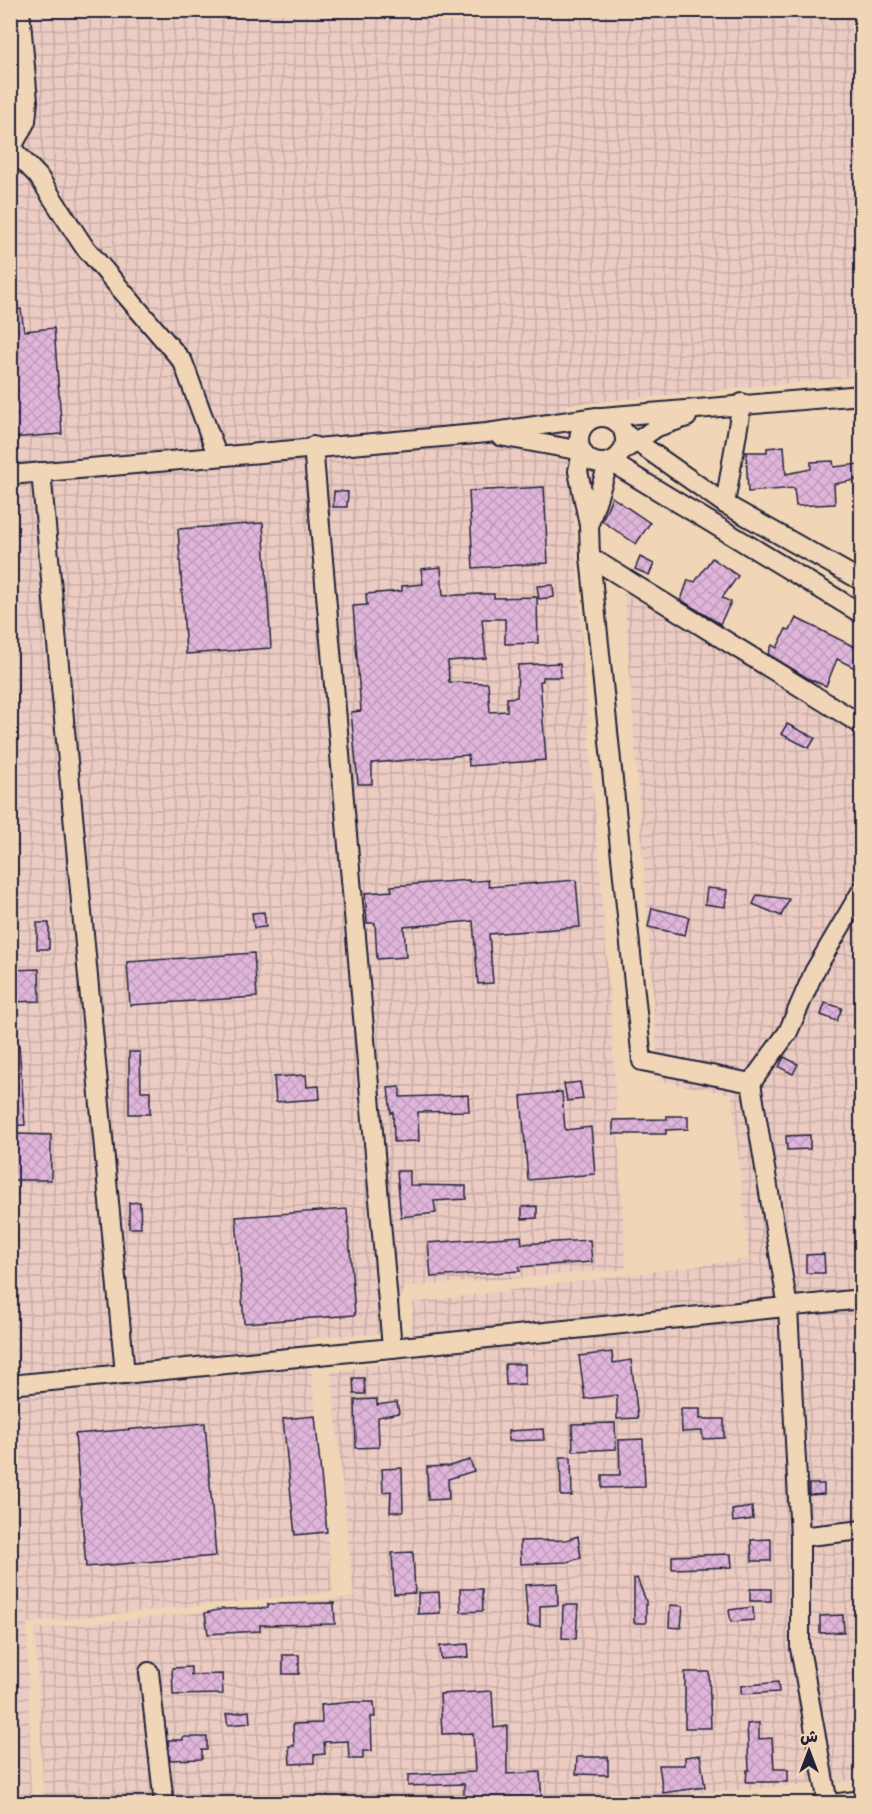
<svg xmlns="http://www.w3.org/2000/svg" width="872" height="1814" font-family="Dekko,'Playpen Sans Arabic',sans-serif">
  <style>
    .industrial { fill: url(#industrial-grid) }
    .building { fill: url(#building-cross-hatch); stroke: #22223b; stroke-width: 1.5 }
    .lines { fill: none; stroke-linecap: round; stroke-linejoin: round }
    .minor-casing { stroke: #22223b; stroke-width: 22 }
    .minor { stroke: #f0d5b7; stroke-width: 18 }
  </style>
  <defs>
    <pattern id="industrial-grid" width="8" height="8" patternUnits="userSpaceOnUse" patternTransform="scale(1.5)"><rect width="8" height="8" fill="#ebcbc2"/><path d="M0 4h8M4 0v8" fill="none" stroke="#c9aea8"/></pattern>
    <pattern id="building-cross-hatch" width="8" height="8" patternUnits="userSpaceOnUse" patternTransform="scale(1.5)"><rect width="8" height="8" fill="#e0b5da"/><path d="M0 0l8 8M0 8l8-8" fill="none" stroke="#c09bbc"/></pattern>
  </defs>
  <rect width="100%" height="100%" fill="#f0d5b7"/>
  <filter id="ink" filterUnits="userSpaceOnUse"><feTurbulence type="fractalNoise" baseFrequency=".0167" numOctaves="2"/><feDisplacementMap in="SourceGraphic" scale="12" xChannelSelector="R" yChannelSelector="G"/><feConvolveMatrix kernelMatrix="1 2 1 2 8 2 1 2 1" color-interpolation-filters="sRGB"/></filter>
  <g filter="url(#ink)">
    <g class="industrial">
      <polygon points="11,11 861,11 861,376 566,405 588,726 610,1000 626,1269 404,1287 391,1333 308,1338 333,1592 27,1623 31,1803 11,1804"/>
      <polygon points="624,593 861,734 861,1780 559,1804 44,1803 35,1629 354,1597 331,1372 409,1359 413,1303 749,1259 732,1094 659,1081"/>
    </g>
    <g class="building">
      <polygon points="21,309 24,331 54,328 62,434 10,438 10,310"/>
      <polygon points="784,446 786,474 811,469 811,462 833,461 834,467 859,464 861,479 834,484 835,504 796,506 794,488 748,492 746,452 767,452 767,448"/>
      <polygon points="544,487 548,563 473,568 469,491"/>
      <polygon points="334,491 348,492 347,507 333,507"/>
      <polygon points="612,497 650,523 636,544 602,521"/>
      <polygon points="263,523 271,648 186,654 178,529"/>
      <polygon points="640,557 654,564 649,575 635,569"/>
      <polygon points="712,558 738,576 722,598 731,602 720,624 681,600 688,580 695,582"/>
      <polygon points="441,567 443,596 479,594 494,594 494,598 537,597 538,643 505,644 505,619 482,619 486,658 448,661 449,682 488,683 490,712 507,711 507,698 517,697 518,665 560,663 561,677 543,677 543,681 540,681 546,760 469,766 468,755 372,763 372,784 358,784 351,712 361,711 353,606 367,605 366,594 402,591 402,586 423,584 421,569"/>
      <polygon points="553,585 554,597 539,599 537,586"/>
      <polygon points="796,618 861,650 861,671 837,659 826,686 809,679 768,654 772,645 777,648 786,629 790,630"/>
      <polygon points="787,724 815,738 809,748 781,734"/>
      <polygon points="469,880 469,882 488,880 489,887 576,880 580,927 489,934 493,983 478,984 473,921 404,927 406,957 377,959 375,923 367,923 365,893 392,891 391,886"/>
      <polygon points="707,888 727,890 725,907 705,904"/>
      <polygon points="757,895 789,899 781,916 753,904"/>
      <polygon points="652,908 689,917 685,935 648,927"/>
      <polygon points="264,912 266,927 254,928 252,913"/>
      <rect x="37" y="923" width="12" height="26"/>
      <polygon points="254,953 257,997 130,1005 127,962"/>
      <polygon points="39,969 40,1001 10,1002 10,970"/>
      <polygon points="825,1003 842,1008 837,1021 821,1015"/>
      <polygon points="10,1045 19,1045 25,1125 10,1126"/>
      <polygon points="129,1052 140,1052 141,1091 150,1091 150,1114 129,1114"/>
      <polygon points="784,1057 798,1064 793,1074 779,1067"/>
      <polygon points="306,1075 307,1087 319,1086 320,1099 276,1102 274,1077"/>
      <polygon points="580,1082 583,1099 567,1101 564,1084"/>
      <polygon points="400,1087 400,1097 468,1095 469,1111 418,1112 419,1141 394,1142 393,1112 391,1113 388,1088"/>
      <polygon points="562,1092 565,1130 591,1127 595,1174 528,1180 521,1096"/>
      <polygon points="667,1116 688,1116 688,1129 666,1130 666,1134 613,1134 613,1120 667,1119"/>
      <polygon points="16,1134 51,1135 51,1180 13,1180"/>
      <polygon points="810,1135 810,1149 787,1150 786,1136"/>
      <polygon points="397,1171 410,1171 410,1185 466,1186 466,1199 434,1201 436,1213 401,1217"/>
      <polygon points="140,1202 141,1228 129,1228 129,1203"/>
      <polygon points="537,1206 537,1218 522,1219 522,1207"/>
      <polygon points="347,1209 355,1315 244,1323 236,1217"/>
      <polygon points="521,1236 522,1244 590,1240 592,1262 519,1267 520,1271 431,1277 428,1243"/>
      <polygon points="824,1254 825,1273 806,1273 806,1255"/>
      <polygon points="612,1352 613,1363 631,1360 638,1418 617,1419 617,1395 585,1399 579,1356"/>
      <polygon points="505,1364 525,1364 525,1384 506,1385"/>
      <polygon points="353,1378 364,1378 365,1394 354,1394"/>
      <polygon points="377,1399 377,1405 397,1402 399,1413 378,1417 379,1447 356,1448 355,1400"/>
      <polygon points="681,1409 700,1409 700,1419 724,1419 724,1438 703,1439 702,1431 682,1432"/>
      <polygon points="315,1416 327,1532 295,1535 283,1419"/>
      <polygon points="205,1423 216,1556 86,1567 75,1434"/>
      <polygon points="615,1423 616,1449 573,1451 572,1424"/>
      <polygon points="543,1429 544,1440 508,1441 508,1431"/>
      <polygon points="643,1439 645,1487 602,1488 602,1475 620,1475 619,1440"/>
      <polygon points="560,1457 571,1457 572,1496 561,1496"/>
      <polygon points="470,1460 474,1471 448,1479 449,1499 428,1500 427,1467 449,1466"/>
      <polygon points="402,1468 403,1512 390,1512 391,1491 383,1492 382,1469"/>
      <polygon points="809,1484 824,1484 824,1494 809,1495"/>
      <polygon points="752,1507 753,1519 733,1522 732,1510"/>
      <polygon points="578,1536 581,1558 567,1562 521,1564 520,1541 566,1540"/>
      <polygon points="771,1539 771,1561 752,1561 751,1540"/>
      <polygon points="413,1552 415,1593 394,1594 392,1553"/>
      <polygon points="731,1554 732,1567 672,1569 672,1556"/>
      <polygon points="637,1578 646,1601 646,1623 634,1623 634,1579"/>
      <polygon points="557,1583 558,1605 540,1606 540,1626 528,1626 525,1585"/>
      <polygon points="460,1589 482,1589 483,1611 461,1612"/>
      <rect x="750" y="1589" width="21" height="12"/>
      <polygon points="439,1592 440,1613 418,1614 418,1593"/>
      <polygon points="334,1603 335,1624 260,1625 260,1631 208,1634 205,1613 222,1609 268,1608 268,1604"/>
      <polygon points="563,1605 578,1605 576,1639 562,1638"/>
      <polygon points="670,1605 683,1606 681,1628 669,1627"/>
      <polygon points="753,1607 754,1620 731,1622 729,1610"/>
      <polygon points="843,1615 844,1632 820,1633 820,1616"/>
      <polygon points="468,1644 469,1657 441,1659 440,1646"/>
      <rect x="283" y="1655" width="16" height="19"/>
      <polygon points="191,1667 191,1675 222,1674 223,1694 173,1695 172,1668"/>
      <polygon points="685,1672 709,1672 711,1728 685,1728"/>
      <polygon points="778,1682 779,1692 741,1694 741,1686"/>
      <polygon points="492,1691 494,1728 507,1726 507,1774 540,1772 542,1803 491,1803 491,1799 464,1800 464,1784 408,1786 408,1775 475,1772 473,1733 442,1734 440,1694"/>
      <polygon points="352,1702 374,1702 375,1717 371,1717 372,1751 363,1751 363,1759 349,1759 348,1741 324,1742 325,1754 314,1755 314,1763 290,1764 289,1746 294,1746 293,1724 322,1723 321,1705"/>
      <polygon points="249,1711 250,1723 228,1725 226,1714"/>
      <polygon points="759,1723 759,1739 772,1738 774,1769 788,1769 788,1782 746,1782 747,1770 749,1770 747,1724"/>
      <polygon points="183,1737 207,1737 207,1750 202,1750 202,1759 170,1760 168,1740 183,1740"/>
      <polygon points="700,1755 705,1787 663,1793 659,1765 685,1765 685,1757"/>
      <polygon points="577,1757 608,1757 608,1775 576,1774"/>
    </g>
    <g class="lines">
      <g class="minor-casing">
        <g id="minor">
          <polyline points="10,147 38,176 83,245 183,362 217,455"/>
          <polyline points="12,147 26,121 28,101 20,10"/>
          <circle cx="602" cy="440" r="23"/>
          <polyline points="602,417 862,395"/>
          <polyline points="624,433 725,504 862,581"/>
          <polyline points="500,436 582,451"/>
          <polyline points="627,448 657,427 687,417"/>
          <polyline points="582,452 578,471 589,525 590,557 642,1061 751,1083 788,1032 814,972 862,890"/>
          <polyline points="611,462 862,614"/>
          <polyline points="41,472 125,1374"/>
          <polyline points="10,475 487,433 597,417"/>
          <polyline points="725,504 742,403"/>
          <polyline points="590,521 609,462"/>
          <polyline points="590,557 862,725"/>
          <polyline points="751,1083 788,1308 800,1537 800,1648 828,1804"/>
          <polyline points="392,1348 862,1299"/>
          <polyline points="10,1385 392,1348 313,446"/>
          <polyline points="800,1537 862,1530"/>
          <polyline points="149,1672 164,1804"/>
          <polyline points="832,1804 862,1800"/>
        </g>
      </g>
      <use href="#minor" class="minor"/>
    </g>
  </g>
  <rect width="872" height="1814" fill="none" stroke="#f0d5b7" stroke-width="36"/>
  <rect x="18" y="18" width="836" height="1778" fill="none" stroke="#22223b" stroke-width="2" filter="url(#ink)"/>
  <g transform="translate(809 1751)" stroke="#f0d5b7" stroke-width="4.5" paint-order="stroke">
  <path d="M0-4.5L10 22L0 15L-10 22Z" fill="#22223b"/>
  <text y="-9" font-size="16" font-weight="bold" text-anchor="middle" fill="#22223b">ش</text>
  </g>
</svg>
